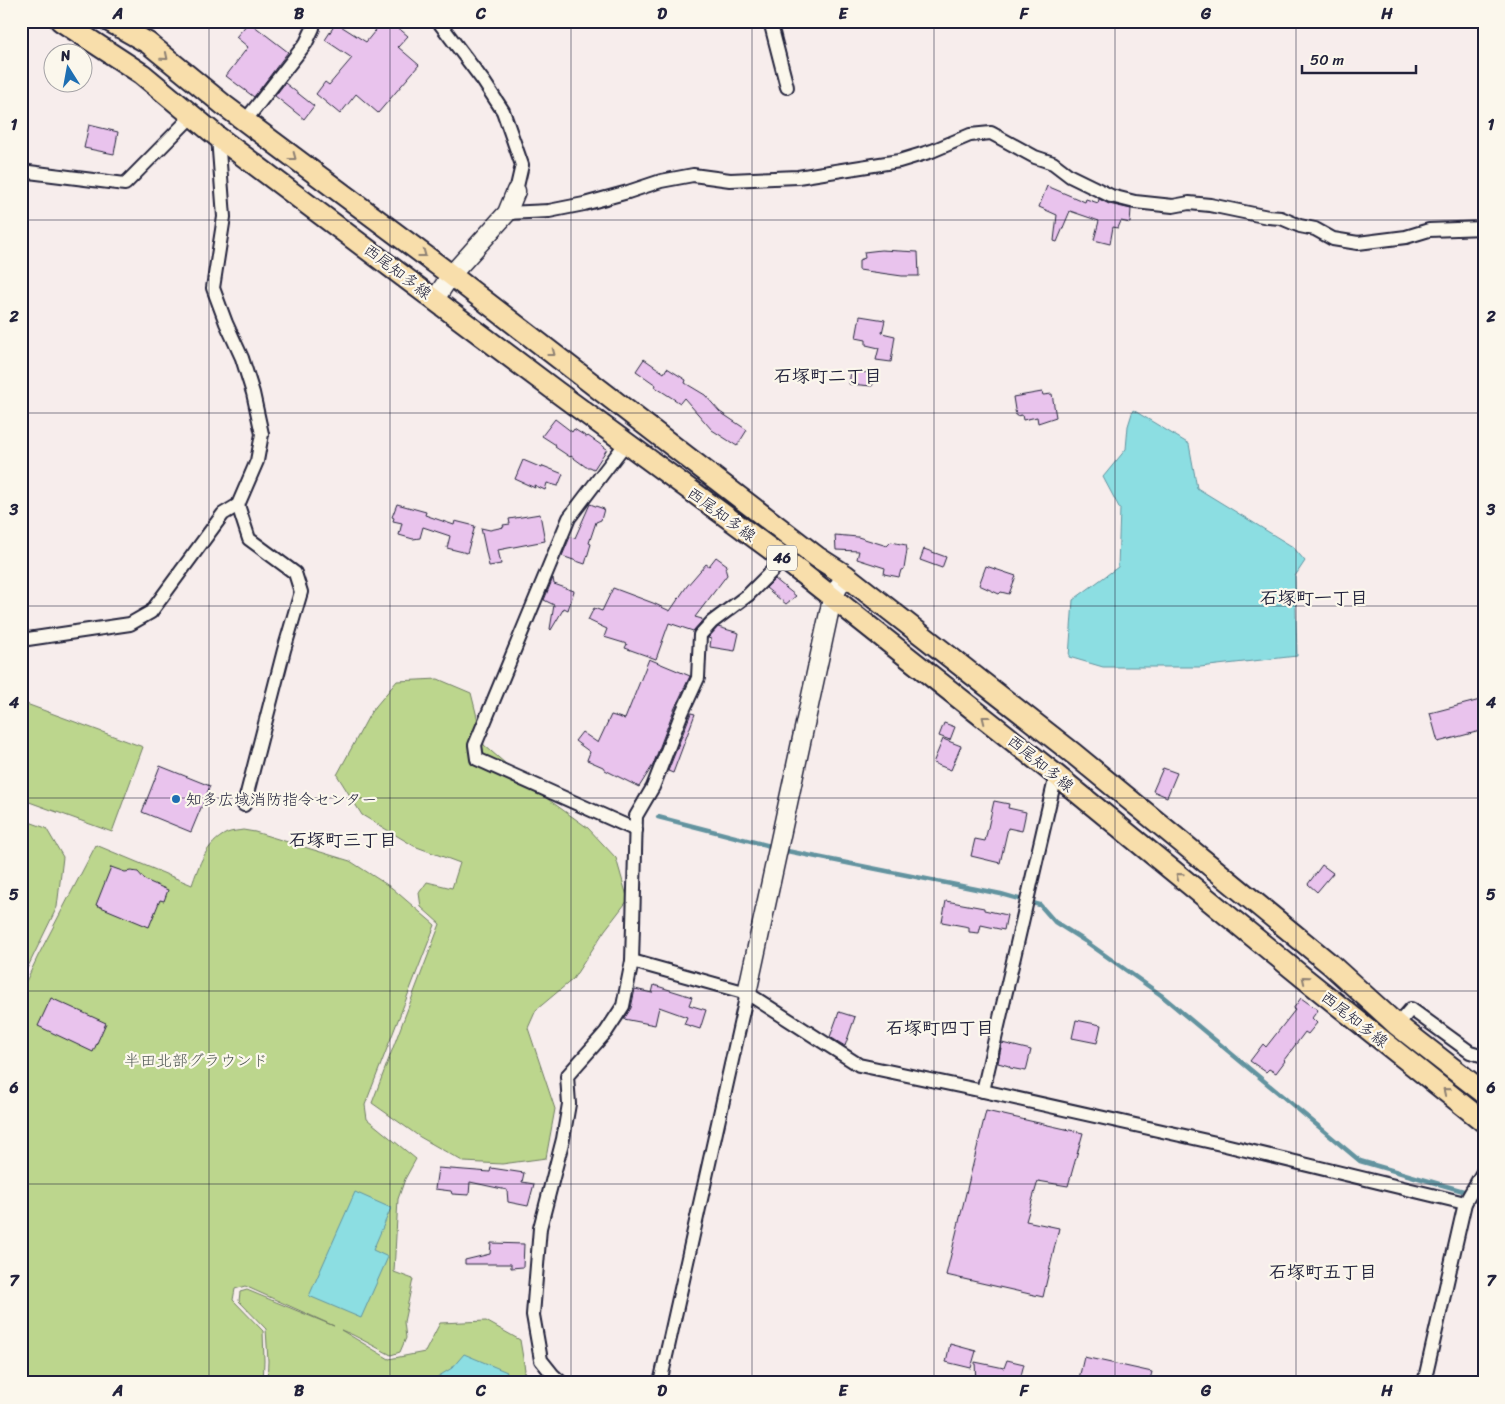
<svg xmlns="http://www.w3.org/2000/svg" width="1505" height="1404" font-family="Sriracha,'Klee One',sans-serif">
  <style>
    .green { fill: #bcd68d; stroke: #6f7c64 }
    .water { fill: #8cdee2; stroke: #62939f }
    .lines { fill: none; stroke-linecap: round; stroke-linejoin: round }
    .stream { stroke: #62939f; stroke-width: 4.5 }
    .building { fill: #e9c3ed; stroke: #22223b }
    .street-casing { stroke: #22223b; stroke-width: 16 }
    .secondary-casing { stroke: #22223b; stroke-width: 21 }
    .primary-casing { stroke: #22223b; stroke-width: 24 }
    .street { stroke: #fbf7ec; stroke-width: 12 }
    .secondary { stroke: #fbf7ec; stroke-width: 18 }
    .primary { stroke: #f8deab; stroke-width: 20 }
    .oneway { stroke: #8d8073 }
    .grid { fill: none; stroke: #22223b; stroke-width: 1; stroke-opacity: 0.55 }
    .poi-dot { fill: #1f6fb2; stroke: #fbf7ec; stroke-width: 2 }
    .labels { text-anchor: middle; stroke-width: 4.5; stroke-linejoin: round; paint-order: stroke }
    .shield { fill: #fbf7ec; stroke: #636270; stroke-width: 1 }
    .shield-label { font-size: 15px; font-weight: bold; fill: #22223b }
    .street-label { font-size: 16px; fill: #22223b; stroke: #fbf7ec }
    .poi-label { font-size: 16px; fill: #22223b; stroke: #fbf7ec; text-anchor: start }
    .park-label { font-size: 16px; fill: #505854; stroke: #fbf7ec }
    .neighbourhood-label { font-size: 18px; font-weight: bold; fill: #22223b; stroke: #fbf7ec }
    .neatline { fill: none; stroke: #22223b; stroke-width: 2 }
    .grid-label { font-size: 16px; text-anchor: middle; font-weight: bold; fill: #22223b }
  </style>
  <rect width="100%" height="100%" fill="#f7edec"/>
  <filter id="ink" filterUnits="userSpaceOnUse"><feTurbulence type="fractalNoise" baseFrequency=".02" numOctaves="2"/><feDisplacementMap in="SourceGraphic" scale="10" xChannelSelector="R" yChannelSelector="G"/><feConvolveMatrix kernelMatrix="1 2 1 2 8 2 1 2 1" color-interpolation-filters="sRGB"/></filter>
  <g filter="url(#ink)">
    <g class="green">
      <polygon points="438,679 471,693 484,745 542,795 588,828 616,858 628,900 605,930 573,979 536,1010 528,1028 555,1109 546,1158 502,1164 464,1162 420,1137 372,1103 440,924 421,907 419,893 427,882 452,888 460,863 414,846 362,815 337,775 371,712 397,681"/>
      <polygon points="21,702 143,747 112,832 21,799"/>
      <polygon points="21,819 46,828 63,857 57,907 21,981"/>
      <path d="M243 830 255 832 350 861 392 888 435 925 365 1105 367 1119 416 1159 405 1179 398 1199 394 1272 413 1279 404 1322 406 1338 400 1352 391 1355 353 1335 341 1330 389 1359 425 1352 440 1323 486 1321 520 1340 525 1370 519 1383H267L268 1361 266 1329 239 1301 240 1292 247 1290 334 1326 245 1286 235 1289 233 1300 263 1331 264 1361 263 1383H21V992L38 956 96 845 192 885C199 865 206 843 227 833 232 831 238 831 243 830Z"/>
    </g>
    <g class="water">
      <polygon points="1133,410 1189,444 1197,488 1293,547 1305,561 1295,576 1297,656 1200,667 1103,667 1069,657 1073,600 1118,567 1120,509 1103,477 1126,449 1128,426"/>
      <polygon points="355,1192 391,1208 373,1250 388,1257 361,1318 309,1296"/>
      <polygon points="464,1354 507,1372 501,1383 432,1383 434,1379 452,1368"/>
    </g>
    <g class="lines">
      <g class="stream">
        <polyline points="658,817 774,847"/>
        <polyline points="782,850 1001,894 1040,905 1055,922 1085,941 1161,995 1360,1161 1484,1197"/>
      </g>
    </g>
    <g class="building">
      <polygon points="383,21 390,21 408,36 398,47 419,65 378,113 356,94 340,114 316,94 325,82 329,85 352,58 325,40 336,23 366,42"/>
      <polygon points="249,22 288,52 254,97 226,76 248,47 236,37"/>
      <polygon points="285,83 314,106 304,119 275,96"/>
      <polygon points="89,125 118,132 114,154 84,148"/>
      <polygon points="1047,186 1085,202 1086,199 1098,203 1099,199 1109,204 1131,209 1130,223 1121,221 1118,228 1113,227 1110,244 1094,240 1099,221 1070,211 1057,242 1054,241 1057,215 1039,207"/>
      <polygon points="881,250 918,252 919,276 902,276 859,270 859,260 865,258 864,252"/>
      <polygon points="860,316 885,320 882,333 895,336 891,362 876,360 879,348 866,345 866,340 856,338"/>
      <polygon points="644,359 664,373 667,368 686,380 685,383 705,395 720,412 747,430 737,446 712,430 684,398 680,403 655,387 656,385 636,371"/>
      <polygon points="851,371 878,374 872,386 849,384"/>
      <polygon points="1042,392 1043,395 1052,394 1056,417 1038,423 1037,417 1023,420 1022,415 1016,416 1013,397"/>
      <polygon points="555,419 572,432 574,429 587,437 588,436 607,449 594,469 590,467 586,467 571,456 570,457 555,447 556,445 542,436"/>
      <polygon points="523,460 542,468 543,466 563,474 558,486 547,483 545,490 534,485 535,488 515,479"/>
      <polygon points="397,504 426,512 425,515 454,525 455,521 475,526 467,553 447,548 450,536 423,527 420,538 413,539 399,535 402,523 393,521 394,518 392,517"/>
      <polygon points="590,504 604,509 601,520 596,522 589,543 591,544 585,564 562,556 570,537 575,538"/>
      <polygon points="540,514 545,541 498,550 501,564 489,566 481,528 490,530 504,527 503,525 510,524 509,519"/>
      <polygon points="835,535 858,537 887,546 891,542 906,545 907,550 904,569 901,570 899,577 884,574 885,568 857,559 859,551 836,550"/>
      <polygon points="924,549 946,557 942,568 920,560"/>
      <polygon points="716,557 727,565 725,568 727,575 695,617 702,619 701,622 693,631 669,623 656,659 625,648 627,644 604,637 607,629 588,620 594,608 602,611 613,588 653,603 670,611 687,586 706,564 709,566"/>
      <polygon points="986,566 1016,576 1009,594 1001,592 999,594 979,585"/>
      <polygon points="553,578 554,584 574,591 568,610 564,608 551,630 550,629 554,605 544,600"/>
      <polygon points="775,579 796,596 786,604 766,588"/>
      <polygon points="718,627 739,633 735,651 710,647 711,639 708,638"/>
      <polygon points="649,659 690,676 673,712 653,765 639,787 605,770 603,767 587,760 590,752 575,741 582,732 598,743 611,715 625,719"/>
      <polygon points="1484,699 1484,730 1438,742 1430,713"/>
      <polygon points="691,713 695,714 673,773 668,771"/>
      <polygon points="944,723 955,727 950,740 939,736"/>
      <polygon points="943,739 961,746 951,770 933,763"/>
      <polygon points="160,766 210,786 191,832 142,812"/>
      <polygon points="1163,768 1177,773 1167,797 1153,791"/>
      <polygon points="994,801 1009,804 1008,808 1026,812 1022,831 1008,828 1000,863 971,856 975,839 985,841"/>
      <polygon points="1322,865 1333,873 1317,892 1308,884"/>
      <polygon points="111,867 125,872 131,871 138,872 145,880 168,890 164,901 160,900 149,927 96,905"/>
      <polygon points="946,901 984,908 984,910 1007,915 1004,930 981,925 979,933 969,932 969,927 942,922"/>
      <polygon points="654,985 692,997 689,1005 706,1010 700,1029 684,1024 687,1017 659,1007 655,1025 624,1019 631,1008 635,989 652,993"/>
      <polygon points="51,998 106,1023 93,1052 38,1026"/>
      <polygon points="1301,998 1318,1010 1312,1018 1317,1023 1308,1034 1305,1032 1284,1060 1285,1061 1276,1073 1269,1069 1266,1072 1250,1061 1263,1044 1266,1047 1295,1010 1293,1009"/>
      <polygon points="839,1012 855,1017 845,1046 830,1037"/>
      <polygon points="1076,1020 1101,1025 1097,1043 1072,1038"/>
      <polygon points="1002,1043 1031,1050 1026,1071 1010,1068 1009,1066 998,1063"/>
      <polygon points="986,1111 1083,1133 1068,1186 1038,1181 1026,1221 1059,1228 1043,1297 946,1275"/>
      <polygon points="438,1168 490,1172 491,1168 524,1173 522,1182 534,1184 528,1206 508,1202 507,1190 470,1182 469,1195 452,1194 451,1191 435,1189"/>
      <polygon points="491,1243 524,1244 523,1267 511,1268 511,1264 465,1264 465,1260 490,1254"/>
      <polygon points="950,1344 976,1351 971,1368 946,1362"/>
      <polygon points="1084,1357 1152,1372 1149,1383 1078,1383"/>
      <polygon points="1007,1360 1024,1364 1019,1383 976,1383 975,1362 1004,1368"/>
    </g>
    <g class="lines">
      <g class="street-casing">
        <g id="street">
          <polyline points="438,21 484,82 503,111 522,165 516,191"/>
          <polyline points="770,21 787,87"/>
          <polyline points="134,34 140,21"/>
          <polyline points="245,121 306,43 313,28 314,21"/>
          <polyline points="21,171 125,184 192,116"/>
          <polyline points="507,213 549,211 584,204 628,192 661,181 693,175 730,180 798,177 899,161 932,151 970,135 991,133 1035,157 1053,163 1070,176 1111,196 1135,202 1173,206 1189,203 1210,205 1268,217 1281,218 1300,226 1315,229 1333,239 1358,243 1406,237 1429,230 1484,228"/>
          <polyline points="626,443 569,518 475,745 477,759 636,830"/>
          <polyline points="238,505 249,539 295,573 301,592 284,650 244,805"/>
          <polyline points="21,640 130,624 151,612 223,514 238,505 257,461 262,434 253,393 242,358 226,323 213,288 224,217 218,137"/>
          <polyline points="632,961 747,993 859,1065 983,1091 1225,1145 1465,1203"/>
          <polyline points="1397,1025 1411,1009 1470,1052 1484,1056"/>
          <polyline points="983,1091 1056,775"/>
          <polyline points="562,1383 553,1375 541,1360 533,1315 540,1228 563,1139 569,1104 567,1076 606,1032 623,1006 632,961 636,816 653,787 681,715 698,678 700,635 712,622 748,595 784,559"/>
          <polyline points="660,1383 747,993"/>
          <polyline points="1424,1383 1465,1203 1484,1170"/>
        </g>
      </g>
      <g class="secondary-casing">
        <g id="secondary">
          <polyline points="435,299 451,275 507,213 516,191"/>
          <polyline points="747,993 832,599 845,575"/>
        </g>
      </g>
      <g class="primary-casing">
        <g id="primary">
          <polyline points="61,21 142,74 218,137 557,392 784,559 1056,775 1304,978 1484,1122"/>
          <polyline points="109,21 148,43 225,106 451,275 817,557 845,575 1074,754 1330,964 1397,1025 1484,1093"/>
        </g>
      </g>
      <use href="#street" class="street"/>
      <use href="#secondary" class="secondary"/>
      <use href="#primary" class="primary"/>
    </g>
    <defs><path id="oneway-chevron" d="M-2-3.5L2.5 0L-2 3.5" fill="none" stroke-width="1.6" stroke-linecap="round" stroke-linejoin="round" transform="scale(1.25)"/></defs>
    <g class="oneway">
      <use href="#oneway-chevron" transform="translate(165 57) rotate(40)"/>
      <use href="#oneway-chevron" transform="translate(293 157) rotate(37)"/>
      <use href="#oneway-chevron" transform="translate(423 254) rotate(37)"/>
      <use href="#oneway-chevron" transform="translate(552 353) rotate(37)"/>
      <use href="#oneway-chevron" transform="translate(985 719) rotate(-142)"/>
      <use href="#oneway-chevron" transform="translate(1179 876) rotate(-141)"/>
      <use href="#oneway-chevron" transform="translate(1305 979) rotate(-141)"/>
      <use href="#oneway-chevron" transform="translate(1446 1091) rotate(-141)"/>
    </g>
  </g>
  <path class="grid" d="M209 21V1383M390 21V1383M571 21V1383M752 21V1383M934 21V1383M1115 21V1383M1296 21V1383M21 220H1484M21 413H1484M21 606H1484M21 798H1484M21 991H1484M21 1184H1484"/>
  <circle class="poi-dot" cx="176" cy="799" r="5"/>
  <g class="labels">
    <rect class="shield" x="767" y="545.5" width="30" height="25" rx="4"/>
    <g class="shield-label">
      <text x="782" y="563">46</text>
    </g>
    <g class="street-label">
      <text transform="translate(398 271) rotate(37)" y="6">西尾知多線</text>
      <text transform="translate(722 514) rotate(36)" y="6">西尾知多線</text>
      <text transform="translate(1041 763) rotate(39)" y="6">西尾知多線</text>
      <text transform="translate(1355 1019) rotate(38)" y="6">西尾知多線</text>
    </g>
    <g class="poi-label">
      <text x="186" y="805">知多広域消防指令センター</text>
    </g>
    <g class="park-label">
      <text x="196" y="1066">半田北部グラウンド</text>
    </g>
    <g class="neighbourhood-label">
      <text x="828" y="382">石塚町二丁目</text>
      <text x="1314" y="604">石塚町一丁目</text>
      <text x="343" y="846">石塚町三丁目</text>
      <text x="940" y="1034">石塚町四丁目</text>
      <text x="1323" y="1278">石塚町五丁目</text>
    </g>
  </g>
  <rect width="1505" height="1404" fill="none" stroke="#fbf7ec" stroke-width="55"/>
  <g transform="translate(68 68) rotate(349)"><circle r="24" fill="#fbf7ec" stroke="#a4a2a5"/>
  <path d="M0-4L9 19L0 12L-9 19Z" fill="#1f6fb2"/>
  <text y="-8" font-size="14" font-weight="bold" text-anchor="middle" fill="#22223b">N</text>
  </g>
  <path d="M1302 65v8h114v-8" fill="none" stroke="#22223b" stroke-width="2.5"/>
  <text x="1310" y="65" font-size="15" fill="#22223b" stroke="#fbf7ec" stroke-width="4" paint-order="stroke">50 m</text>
  <rect x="28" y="28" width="1450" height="1348" class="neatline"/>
  <g class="grid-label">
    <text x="118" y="19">A</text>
    <text x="299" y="19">B</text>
    <text x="481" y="19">C</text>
    <text x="662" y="19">D</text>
    <text x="843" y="19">E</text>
    <text x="1024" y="19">F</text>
    <text x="1206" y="19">G</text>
    <text x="1387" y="19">H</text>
    <text x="14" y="130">1</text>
    <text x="1491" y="130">1</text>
    <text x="14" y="322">2</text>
    <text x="1491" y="322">2</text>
    <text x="14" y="515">3</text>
    <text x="1491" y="515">3</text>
    <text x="14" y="708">4</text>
    <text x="1491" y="708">4</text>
    <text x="14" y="900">5</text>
    <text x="1491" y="900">5</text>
    <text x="14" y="1093">6</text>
    <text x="1491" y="1093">6</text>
    <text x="14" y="1286">7</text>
    <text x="1491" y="1286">7</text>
    <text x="118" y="1396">A</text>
    <text x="299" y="1396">B</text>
    <text x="481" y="1396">C</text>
    <text x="662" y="1396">D</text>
    <text x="843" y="1396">E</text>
    <text x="1024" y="1396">F</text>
    <text x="1206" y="1396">G</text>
    <text x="1387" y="1396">H</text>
  </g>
</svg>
